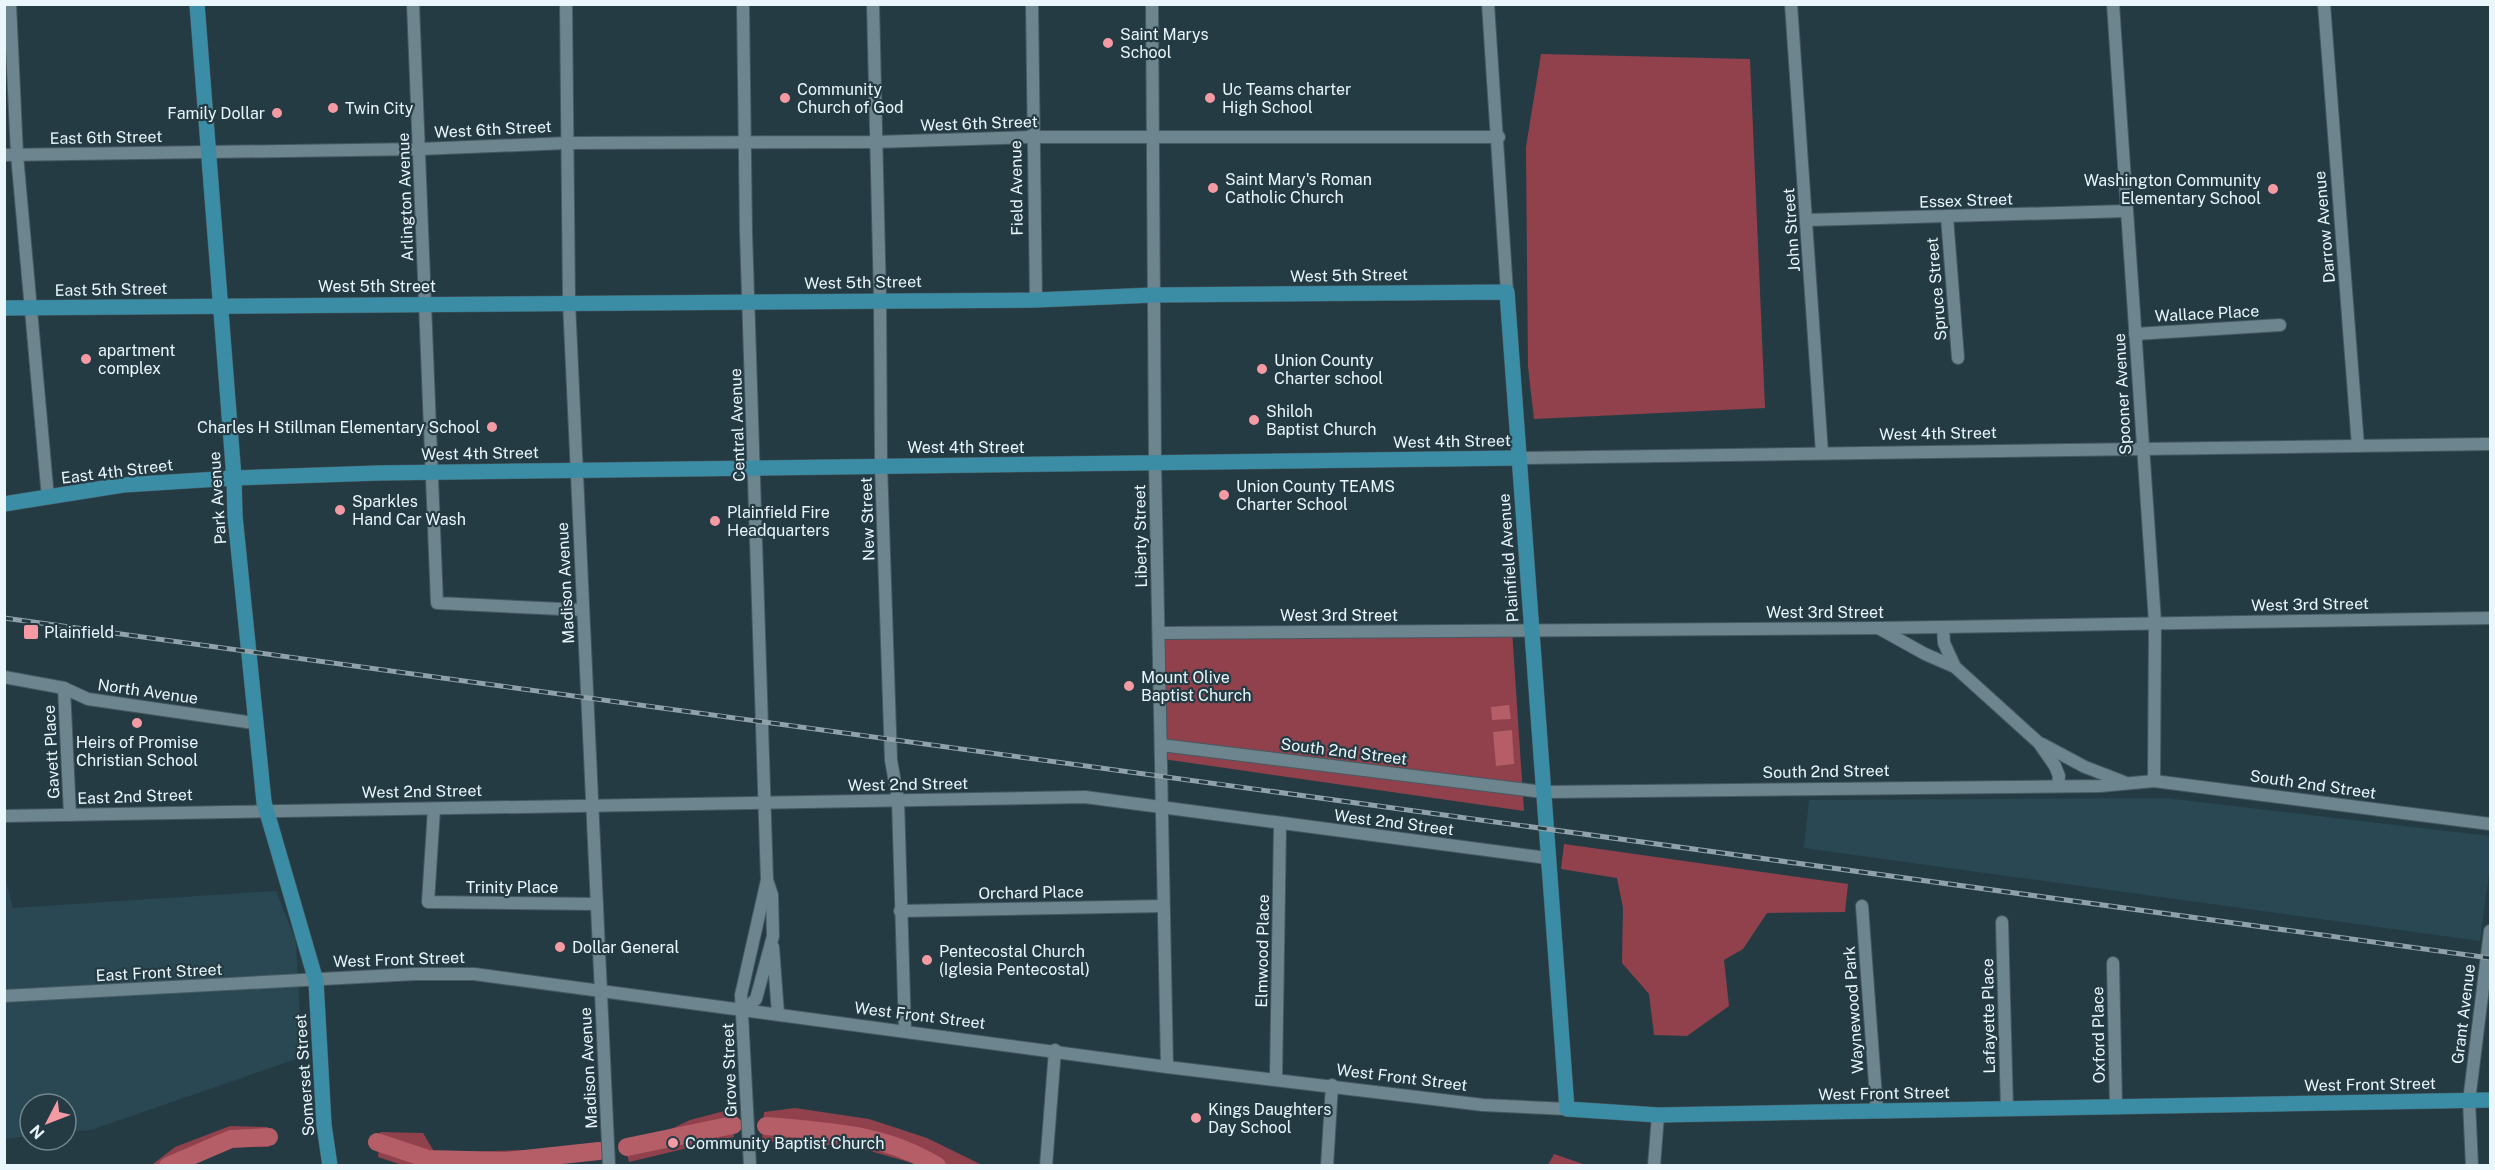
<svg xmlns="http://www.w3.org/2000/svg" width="2495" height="1170" font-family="'Public Sans',sans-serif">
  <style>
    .built { fill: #294853 }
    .green { fill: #91414c }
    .water { fill: #b55e68 }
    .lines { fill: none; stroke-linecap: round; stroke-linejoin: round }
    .river { stroke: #b55e68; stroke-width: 18 }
    .minor-casing { stroke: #455961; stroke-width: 14 }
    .major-casing { stroke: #455961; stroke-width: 16 }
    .minor { stroke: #6d858f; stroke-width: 12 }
    .major { stroke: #3b8ca5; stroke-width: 15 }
    .rail-casing { stroke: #90a1a9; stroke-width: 5 }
    .rail { stroke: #253b44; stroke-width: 3; stroke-dasharray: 9; stroke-linecap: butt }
    .poi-dot { fill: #f49aa3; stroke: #253b44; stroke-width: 2 }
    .labels { text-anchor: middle; stroke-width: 4.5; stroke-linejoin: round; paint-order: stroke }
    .poi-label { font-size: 16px; fill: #e9f6fc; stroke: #253b44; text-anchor: start }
    .street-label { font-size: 16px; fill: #e9f6fc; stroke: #253b44 }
  </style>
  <rect width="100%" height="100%" fill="#253b44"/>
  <g class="built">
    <polygon points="2165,798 2490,836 2490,866 2480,941 1804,848 1809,800"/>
    <polygon points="4,872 13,908 276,891 296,941 302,1057 91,1130 66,1132 66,1104 30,1104 30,1136 5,1139"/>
  </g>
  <g class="green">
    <polygon points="1541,54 1750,59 1765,408 1534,419 1528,367 1526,147"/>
    <polygon points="1512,630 1524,811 1163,759 1162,635"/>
    <polygon points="1564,844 1848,884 1845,912 1767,913 1743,949 1724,960 1729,1006 1687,1036 1654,1035 1649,994 1622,963 1623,908 1617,878 1561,869"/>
    <polygon points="795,1108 869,1119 927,1138 982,1165 919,1165 856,1147 762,1141 764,1112"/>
    <polygon points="732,1109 734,1137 629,1162 624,1143 652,1138 690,1120"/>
    <polygon points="230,1126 268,1127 269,1147 225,1147 191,1165 148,1165 153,1164 175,1147"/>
    <polygon points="380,1132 423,1133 435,1153 556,1149 554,1165 402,1165 378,1157"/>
    <polygon points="1554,1154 1586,1165 1548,1165"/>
  </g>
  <g class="water">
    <polygon points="1509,705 1511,719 1492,720 1491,707"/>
    <polygon points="1512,730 1514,764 1496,766 1493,732"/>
  </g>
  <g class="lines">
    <g class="river">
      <path d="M766 1126C826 1131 883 1133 937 1166"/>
      <polyline points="377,1142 428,1159 505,1161 599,1151"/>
      <polyline points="627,1147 733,1125"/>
      <polyline points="168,1166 231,1139 269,1137"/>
    </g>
    <g class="minor-casing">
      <g id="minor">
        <polyline points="10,4 17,155 48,498"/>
        <polyline points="413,4 437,603 583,610"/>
        <polyline points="566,4 569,302 609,1166"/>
        <polyline points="743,4 746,233 767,880 772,895 773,936 756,999 744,1010"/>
        <polyline points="873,4 880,299 881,465 891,760 898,800 905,1031"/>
        <polyline points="1032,4 1036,300"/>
        <polyline points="1152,4 1155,462 1167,1067"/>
        <polyline points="1488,4 1507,292"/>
        <polyline points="1791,4 1822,453"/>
        <polyline points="2113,4 2155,622 2154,781"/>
        <polyline points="2324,4 2358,446"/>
        <polyline points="4,155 420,149 567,143 876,142 1031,137 1499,137"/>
        <polyline points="1947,217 1958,358"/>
        <polyline points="1807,220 2127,211"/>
        <polyline points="2135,334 2280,325"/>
        <polyline points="1519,458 2490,444"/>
        <polyline points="1943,627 1944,643 1955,667"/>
        <polyline points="1880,629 1925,654 1955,667 2039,743 2055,766 2059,776 2058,786"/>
        <polyline points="1159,633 1879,628 2490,618"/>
        <polyline points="4,677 64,688 88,699 254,723"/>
        <polyline points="64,688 70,815"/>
        <polyline points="2042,744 2085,767 2124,782"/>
        <polyline points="1161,745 1543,792 2100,786 2154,781 2490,824"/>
        <polyline points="434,809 428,902 597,904"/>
        <polyline points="4,816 1085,797 1547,858"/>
        <polyline points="1862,906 1877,1111"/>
        <polyline points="900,911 1163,906"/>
        <polyline points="2002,922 2007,1109"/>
        <polyline points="773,947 778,1014"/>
        <polyline points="2113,963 2116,1106"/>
        <polyline points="4,996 415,974 474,974 1167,1067 1483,1105 1567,1109"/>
        <polyline points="1276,1078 1280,825"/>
        <polyline points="750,1166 741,995 767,880"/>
        <polyline points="1046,1166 1055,1050"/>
        <polyline points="1327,1166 1332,1085"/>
        <polyline points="1654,1166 1658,1115"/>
        <polyline points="2472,1166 2469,1101 2490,931"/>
      </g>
    </g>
    <g class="major-casing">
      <g id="major">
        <polyline points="197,4 234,478 235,516 264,802 316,981 324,1125 330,1166"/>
        <polyline points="4,308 1036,300 1154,295 1507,292 1567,1109 1658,1115 2490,1100"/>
        <polyline points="4,504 123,485 234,478 379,473 1519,458"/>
      </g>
    </g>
    <use href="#minor" class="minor"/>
    <use href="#major" class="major"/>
    <g class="rail-casing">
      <polyline id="rail" points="4,618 2490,958"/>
    </g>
    <use href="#rail" class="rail"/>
  </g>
  <g class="poi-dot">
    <circle cx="1108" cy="43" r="6"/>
    <circle cx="785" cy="98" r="6"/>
    <circle cx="1210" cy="98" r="6"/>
    <circle cx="333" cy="108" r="6"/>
    <circle cx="277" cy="113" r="6"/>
    <circle cx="1213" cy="188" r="6"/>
    <circle cx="2273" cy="189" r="6"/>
    <circle cx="86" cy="359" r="6"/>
    <circle cx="1262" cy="369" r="6"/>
    <circle cx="1254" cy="420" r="6"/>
    <circle cx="492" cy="427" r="6"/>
    <circle cx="1224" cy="495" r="6"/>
    <circle cx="340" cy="510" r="6"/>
    <circle cx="715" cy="521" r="6"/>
    <rect x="23" y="624" width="16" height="16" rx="3"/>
    <circle cx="1129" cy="686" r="6"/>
    <circle cx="137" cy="723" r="6"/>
    <circle cx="560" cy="947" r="6"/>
    <circle cx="927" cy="960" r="6"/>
    <circle cx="1196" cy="1118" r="6"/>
    <circle cx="673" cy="1143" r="6"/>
  </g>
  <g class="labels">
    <g class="poi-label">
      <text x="1120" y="40">Saint Marys<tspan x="1120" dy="18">School</tspan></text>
      <text x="797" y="95">Community<tspan x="797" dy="18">Church of God</tspan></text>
      <text x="1222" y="95">Uc Teams charter<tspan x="1222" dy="18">High School</tspan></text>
      <text x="345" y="114">Twin City</text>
      <text x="265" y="119" text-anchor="end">Family Dollar</text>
      <text x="1225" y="185">Saint Mary's Roman<tspan x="1225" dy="18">Catholic Church</tspan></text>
      <text x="2261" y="186" text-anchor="end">Washington Community<tspan x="2261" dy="18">Elementary School</tspan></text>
      <text x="98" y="356">apartment<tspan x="98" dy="18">complex</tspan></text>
      <text x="1274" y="366">Union County<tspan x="1274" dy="18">Charter school</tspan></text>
      <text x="1266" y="417">Shiloh<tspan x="1266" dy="18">Baptist Church</tspan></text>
      <text x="480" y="433" text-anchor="end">Charles H Stillman Elementary School</text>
      <text x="1236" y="492">Union County TEAMS<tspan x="1236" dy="18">Charter School</tspan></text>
      <text x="352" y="507">Sparkles<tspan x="352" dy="18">Hand Car Wash</tspan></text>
      <text x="727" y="518">Plainfield Fire<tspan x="727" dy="18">Headquarters</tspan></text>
      <text x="44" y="638">Plainfield</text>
      <text x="1141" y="683">Mount Olive<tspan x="1141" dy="18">Baptist Church</tspan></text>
      <text x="137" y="748" text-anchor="middle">Heirs of Promise<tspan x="137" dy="18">Christian School</tspan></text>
      <text x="572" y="953">Dollar General</text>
      <text x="939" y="957">Pentecostal Church<tspan x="939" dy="18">(Iglesia Pentecostal)</tspan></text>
      <text x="1208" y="1115">Kings Daughters<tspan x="1208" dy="18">Day School</tspan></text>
      <text x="685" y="1149">Community Baptist Church</text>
    </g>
    <g class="street-label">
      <text transform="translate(979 123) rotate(-2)" y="6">West 6th Street</text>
      <text transform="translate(493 129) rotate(-3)" y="6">West 6th Street</text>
      <text transform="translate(106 137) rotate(-1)" y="6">East 6th Street</text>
      <text transform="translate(1016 188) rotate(-91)" y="6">Field Avenue</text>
      <text transform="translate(405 197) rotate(-92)" y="6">Arlington Avenue</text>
      <text transform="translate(1966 200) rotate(-2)" y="6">Essex Street</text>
      <text transform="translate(2324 227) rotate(-95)" y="6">Darrow Avenue</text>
      <text transform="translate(1791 230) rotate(-94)" y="6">John Street</text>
      <text transform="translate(1349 275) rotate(-1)" y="6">West 5th Street</text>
      <text transform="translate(863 282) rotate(-1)" y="6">West 5th Street</text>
      <text x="377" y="292">West 5th Street</text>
      <text transform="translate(111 289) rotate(-1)" y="6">East 5th Street</text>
      <text transform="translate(1936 289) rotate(-95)" y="6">Spruce Street</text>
      <text transform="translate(2207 313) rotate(-3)" y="6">Wallace Place</text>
      <text transform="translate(2122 394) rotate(-93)" y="6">Spooner Avenue</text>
      <text transform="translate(737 425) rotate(-92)" y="6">Central Avenue</text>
      <text transform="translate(1938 433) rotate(-1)" y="6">West 4th Street</text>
      <text transform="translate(1452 441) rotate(-1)" y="6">West 4th Street</text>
      <text x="966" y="453">West 4th Street</text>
      <text transform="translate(480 453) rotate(-1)" y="6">West 4th Street</text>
      <text transform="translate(117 471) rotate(-7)" y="6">East 4th Street</text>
      <text transform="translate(217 498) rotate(-94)" y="6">Park Avenue</text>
      <text transform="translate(867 519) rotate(-92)" y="6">New Street</text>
      <text transform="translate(1140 536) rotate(-91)" y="6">Liberty Street</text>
      <text transform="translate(1508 558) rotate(-94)" y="6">Plainfield Avenue</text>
      <text transform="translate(565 583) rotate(-93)" y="6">Madison Avenue</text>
      <text transform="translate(2310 604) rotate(-1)" y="6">West 3rd Street</text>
      <text x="1825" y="618">West 3rd Street</text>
      <text x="1339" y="621">West 3rd Street</text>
      <text transform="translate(148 691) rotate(8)" y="6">North Avenue</text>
      <text transform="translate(1344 751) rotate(7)" y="6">South 2nd Street</text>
      <text transform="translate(51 752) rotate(-93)" y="6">Gavett Place</text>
      <text transform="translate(1826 771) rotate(-1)" y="6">South 2nd Street</text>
      <text transform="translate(908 784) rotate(-1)" y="6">West 2nd Street</text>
      <text transform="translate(2313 784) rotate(8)" y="6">South 2nd Street</text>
      <text transform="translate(422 791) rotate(-1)" y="6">West 2nd Street</text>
      <text transform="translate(135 796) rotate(-2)" y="6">East 2nd Street</text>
      <text transform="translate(1394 822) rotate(7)" y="6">West 2nd Street</text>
      <text x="512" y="893">Trinity Place</text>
      <text transform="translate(1031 892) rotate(-1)" y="6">Orchard Place</text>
      <text transform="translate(1262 951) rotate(-89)" y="6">Elmwood Place</text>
      <text transform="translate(399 959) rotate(-2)" y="6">West Front Street</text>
      <text transform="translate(159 972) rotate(-3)" y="6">East Front Street</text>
      <text transform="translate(1853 1010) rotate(-94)" y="6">Waynewood Park</text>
      <text transform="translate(2463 1014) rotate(-83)" y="6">Grant Avenue</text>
      <text transform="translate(920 1015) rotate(7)" y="6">West Front Street</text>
      <text transform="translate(1988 1016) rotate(-91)" y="6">Lafayette Place</text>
      <text transform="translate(2098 1035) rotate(-91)" y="6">Oxford Place</text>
      <text transform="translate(588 1068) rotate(-93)" y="6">Madison Avenue</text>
      <text transform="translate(729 1070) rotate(-92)" y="6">Grove Street</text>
      <text transform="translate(304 1075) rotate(-94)" y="6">Somerset Street</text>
      <text transform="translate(1402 1077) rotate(7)" y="6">West Front Street</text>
      <text transform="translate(2370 1084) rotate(-1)" y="6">West Front Street</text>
      <text transform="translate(1884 1093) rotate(-1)" y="6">West Front Street</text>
    </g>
  </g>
  <rect width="2495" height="1170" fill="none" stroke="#e9f6fc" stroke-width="12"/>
  <g transform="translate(48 1122) rotate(228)"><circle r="28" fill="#253b44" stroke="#73868e" stroke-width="1.5"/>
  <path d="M0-4.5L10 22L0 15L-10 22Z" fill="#f49aa3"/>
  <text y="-9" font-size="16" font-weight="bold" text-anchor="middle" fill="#e9f6fc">N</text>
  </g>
</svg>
